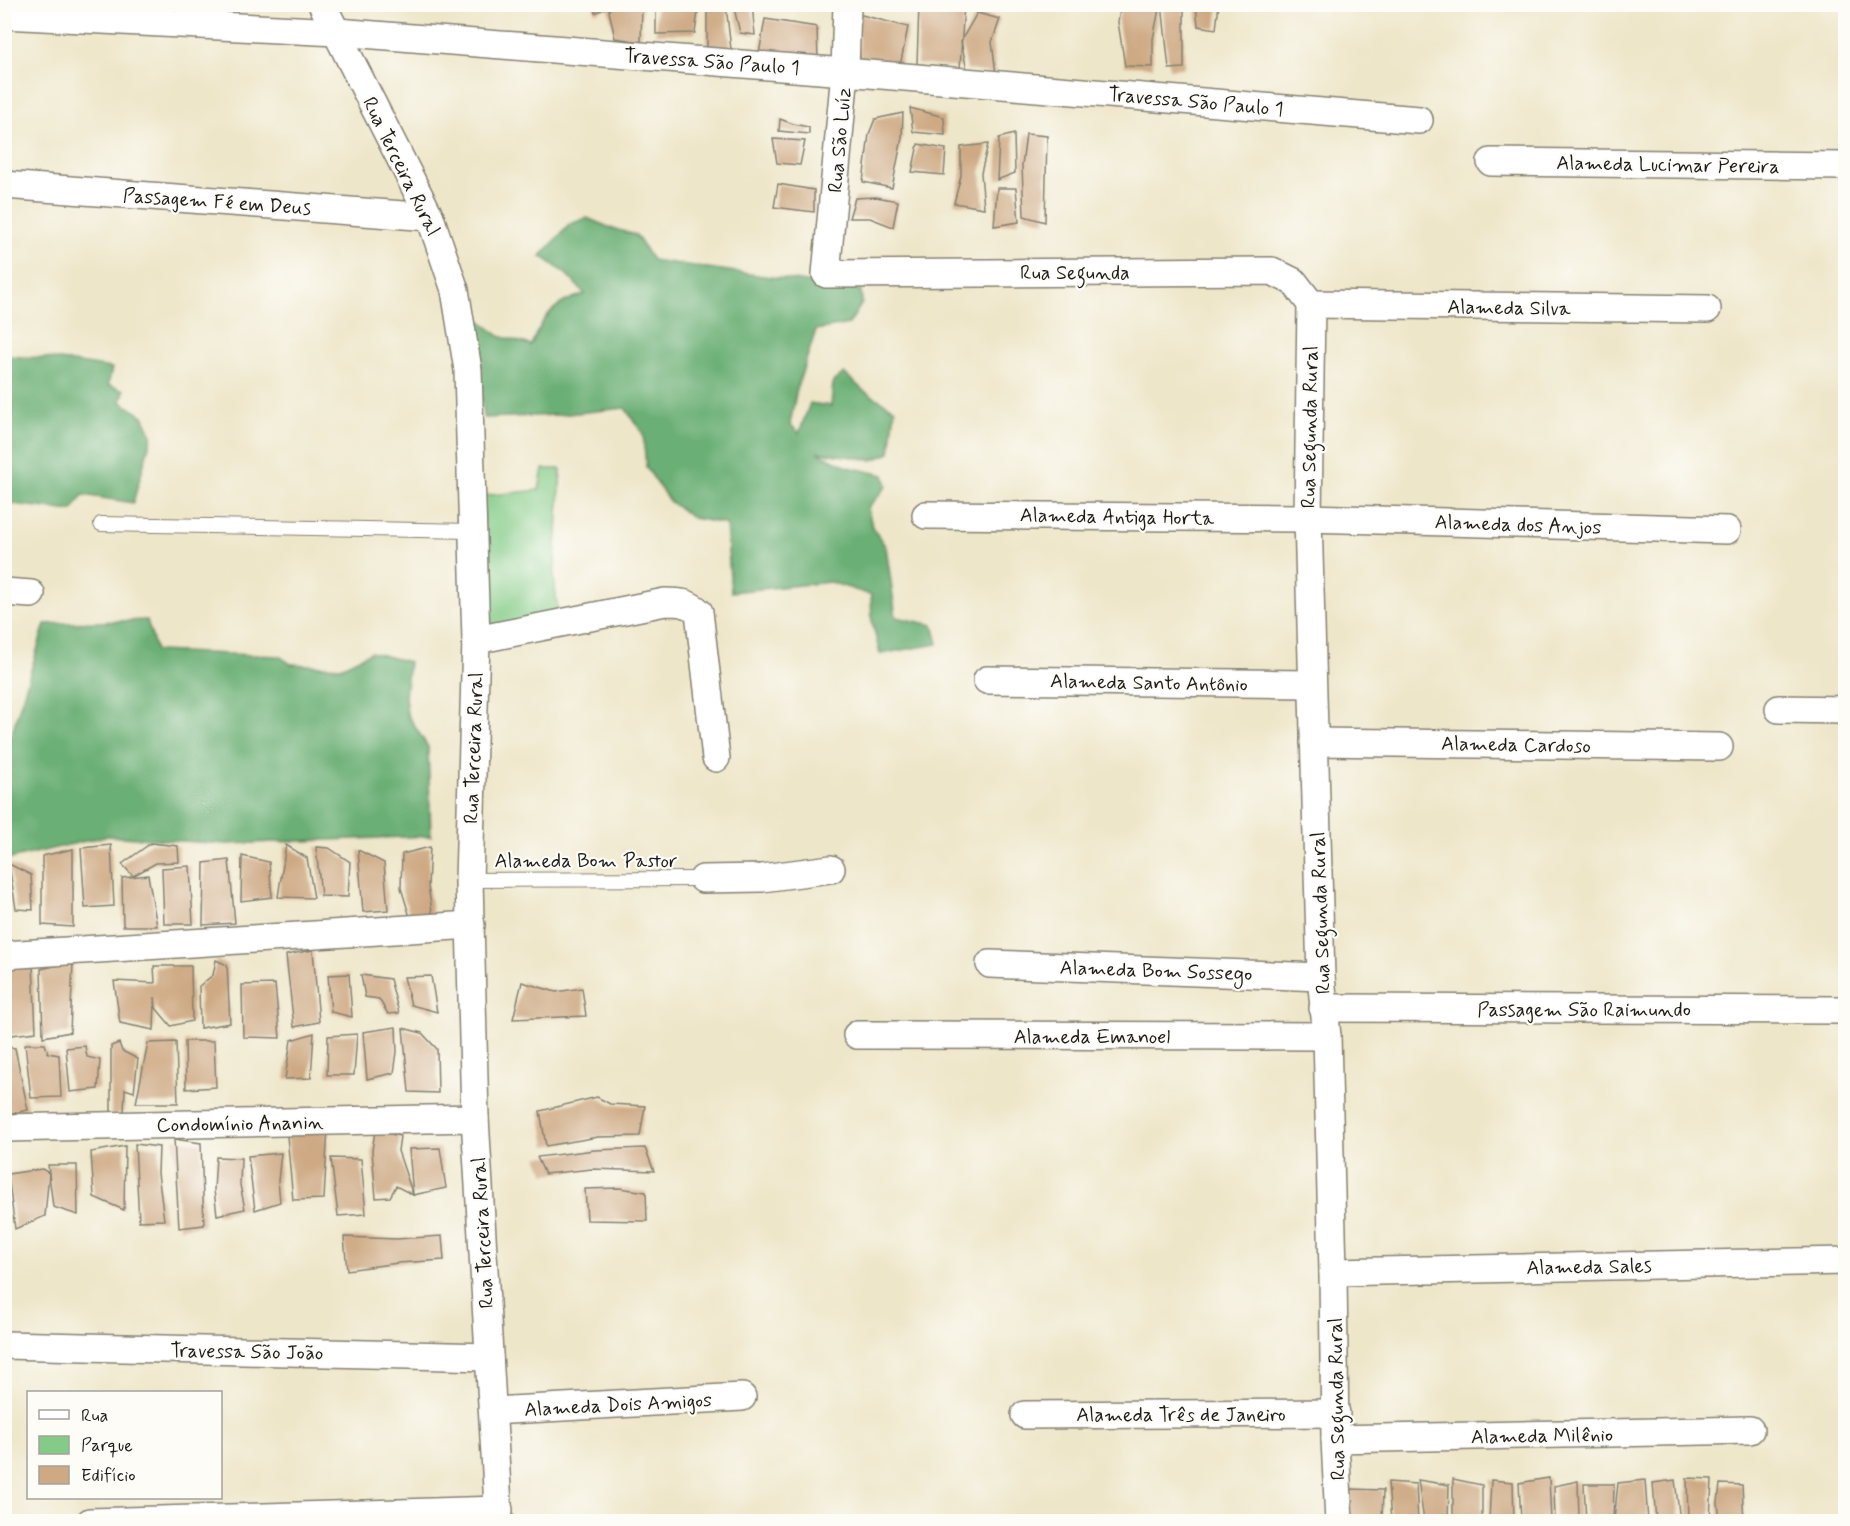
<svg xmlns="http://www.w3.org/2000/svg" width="1850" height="1526" font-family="Mynerve,sans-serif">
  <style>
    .green { fill: #84cb87; stroke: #507452; stroke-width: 1.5 }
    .forest { fill: #6baf74; stroke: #446648; stroke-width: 1.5 }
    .building { fill: #cea983 }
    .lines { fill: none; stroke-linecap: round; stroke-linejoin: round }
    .lane-casing { stroke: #858172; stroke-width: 16 }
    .street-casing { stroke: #858172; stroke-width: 30 }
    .lane { stroke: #fff; stroke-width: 14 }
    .street { stroke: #fff; stroke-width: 27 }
    .labels { text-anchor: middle; stroke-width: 4.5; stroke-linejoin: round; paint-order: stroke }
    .street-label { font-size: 20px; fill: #1c1c1c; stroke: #fdfcf7 }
  </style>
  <rect width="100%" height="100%" fill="#fdfcf7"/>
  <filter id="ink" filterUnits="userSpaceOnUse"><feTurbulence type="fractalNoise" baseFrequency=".0167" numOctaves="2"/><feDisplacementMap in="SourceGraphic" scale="12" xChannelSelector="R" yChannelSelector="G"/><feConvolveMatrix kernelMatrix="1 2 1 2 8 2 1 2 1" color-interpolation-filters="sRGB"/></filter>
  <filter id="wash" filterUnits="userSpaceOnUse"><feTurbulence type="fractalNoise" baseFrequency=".008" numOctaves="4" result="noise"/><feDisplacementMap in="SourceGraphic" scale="24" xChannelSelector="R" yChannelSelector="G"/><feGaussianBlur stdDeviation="1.35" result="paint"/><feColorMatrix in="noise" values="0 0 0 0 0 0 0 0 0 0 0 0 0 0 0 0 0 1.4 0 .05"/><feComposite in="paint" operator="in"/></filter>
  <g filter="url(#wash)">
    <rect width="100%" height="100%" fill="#eee6c9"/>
    <polygon class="green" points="543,469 561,469 554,578 558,614 483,631 483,496 539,490"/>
    <g class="forest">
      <path d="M587 218 611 228 636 235 652 260 861 290 862 303 849 324 816 330 797 388 790 424 799 433 810 403 831 406 833 382 844 373 864 391 895 409 890 453 873 460 817 452 848 467 884 475 887 486 868 508 872 527 886 547 896 617 933 625 938 644 880 654 872 622 871 595 830 582 731 592 726 524 693 518 669 501 646 467 643 434 625 408 558 415 484 418 474 330 481 321 499 336 531 345C544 315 553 303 585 294L566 274 541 256 570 224Z"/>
      <polygon points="5,356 47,358 112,368 108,385 124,390 121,402 143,416 152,435 133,503 83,495 72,511 5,503"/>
      <polygon points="147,620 156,651 279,656 291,664 341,667 371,652 409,662 405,696 407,714 428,747 431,836 227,844 107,836 5,860 5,755 45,624"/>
    </g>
    <g id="blocks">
      <g class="building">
        <polygon points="94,4 117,4 117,11 94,12"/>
        <polygon points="593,4 642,4 641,42 615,38 609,11 610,6 595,13"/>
        <polygon points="656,4 699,4 695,33 656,34"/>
        <polygon points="707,4 726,6 732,58 707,58"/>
        <polygon points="733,4 752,4 755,35 740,33"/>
        <polygon points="869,4 904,4 904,7 878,7"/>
        <polygon points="919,4 964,4 960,68 917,64"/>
        <polygon points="1121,4 1160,4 1153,39 1153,67 1125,66 1118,22"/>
        <polygon points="1162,4 1184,4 1184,68 1169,69"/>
        <polygon points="1196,4 1219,4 1216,29 1198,26"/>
        <polygon points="977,13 1000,19 992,42 996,74 967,70 961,41"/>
        <polygon points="858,14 908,27 899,71 860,63"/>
        <polygon points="765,19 817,27 818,62 759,54"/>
        <polygon points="910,108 944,117 945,135 913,132"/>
        <polygon points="903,113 902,138 892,188 863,182 869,134 875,119"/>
        <polygon points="780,119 793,124 809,127 809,134 779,131"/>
        <polygon points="1014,134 1015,173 997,180 999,138"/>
        <polygon points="1026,134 1047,136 1045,222 1024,216 1022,165"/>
        <polygon points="773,139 805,141 800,165 777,163"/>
        <polygon points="918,144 946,149 944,175 912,172"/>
        <polygon points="988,144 981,173 984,208 954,203 961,176 961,147"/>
        <polygon points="778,184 814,190 814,212 774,207"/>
        <polygon points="997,188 1016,188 1019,222 994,226"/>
        <polygon points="876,197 898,201 893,227 870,218 849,218 855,198"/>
        <polygon points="151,843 178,846 179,862 156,863 133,876 122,864"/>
        <polygon points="111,845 114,906 85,908 81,848"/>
        <polygon points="286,845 307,858 314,898 278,897"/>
        <polygon points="316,847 329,848 350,862 348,897 321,896"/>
        <polygon points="430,847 428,886 433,917 410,917 401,888 402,854"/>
        <polygon points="73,849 73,927 42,925 42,856"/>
        <polygon points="358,850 384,863 388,910 363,912"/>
        <polygon points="242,856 269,862 272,897 241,901"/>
        <polygon points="229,860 235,923 203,925 204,863"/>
        <polygon points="9,864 31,875 33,910 16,909"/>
        <polygon points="190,866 193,924 164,924 162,868"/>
        <polygon points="148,875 157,926 123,926 122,878"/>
        <polygon points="313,950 319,1022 294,1027 286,955"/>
        <polygon points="216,960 227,965 230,1023 200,1028 199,986 213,975"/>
        <polygon points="73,962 70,1032 43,1037 41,969"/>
        <polygon points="33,964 36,1032 4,1036 6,970"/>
        <polygon points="154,966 191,966 192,1021 171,1026 156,1008 155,997 154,1030 120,1023 114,981 155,983"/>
        <polygon points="349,974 352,1017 331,1012 328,975"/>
        <polygon points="361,975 390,979 399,1013 388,1014 379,999 365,997"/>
        <polygon points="431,976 437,1012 411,1005 404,977"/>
        <polygon points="522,982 556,992 582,988 586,1016 513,1019"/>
        <polygon points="275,984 280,1038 243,1037 242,985"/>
        <polygon points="396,1027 397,1052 394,1073 367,1079 363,1032"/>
        <polygon points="403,1028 422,1033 437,1049 438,1093 409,1092"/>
        <polygon points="314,1033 311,1078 285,1079 291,1040"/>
        <polygon points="357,1034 354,1075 327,1075 328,1036"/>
        <polygon points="185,1041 214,1041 216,1087 186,1089"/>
        <polygon points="176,1042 178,1103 136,1103 148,1043"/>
        <polygon points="119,1043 122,1051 138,1059 134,1092 125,1089 124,1112 111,1117 111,1046"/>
        <polygon points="25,1044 45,1044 48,1053 59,1055 61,1097 31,1098"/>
        <polygon points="85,1046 87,1057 100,1060 98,1089 70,1092 66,1048"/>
        <polygon points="4,1047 15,1048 28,1110 4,1115"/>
        <polygon points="597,1097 610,1104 645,1106 640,1136 598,1137 546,1146 540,1111"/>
        <polygon points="328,1127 324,1199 293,1200 287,1136"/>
        <polygon points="375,1131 400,1136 398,1151 413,1195 396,1186 390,1197 376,1198 372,1151"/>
        <polygon points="174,1139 201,1143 204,1225 179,1228"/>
        <polygon points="135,1144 159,1147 158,1173 164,1220 139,1221"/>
        <polygon points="125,1146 124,1210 94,1197 91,1152"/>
        <polygon points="440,1148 446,1188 413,1195 409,1149"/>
        <polygon points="645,1148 654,1171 592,1169 545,1174 537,1157 595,1150"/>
        <polygon points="281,1153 278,1181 280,1202 255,1210 248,1156"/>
        <polygon points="216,1157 241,1158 240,1185 245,1209 217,1215 214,1190"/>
        <polygon points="331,1158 361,1159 366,1214 338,1216"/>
        <polygon points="48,1165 77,1165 78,1215 53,1207"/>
        <polygon points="42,1169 49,1173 45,1216 15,1229 8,1174"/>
        <polygon points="619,1188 646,1192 647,1221 587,1220 585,1189"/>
        <polygon points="442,1236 444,1260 398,1263 347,1270 344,1237 397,1239"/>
        <polygon points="1549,1478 1551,1521 1521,1521 1519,1483"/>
        <polygon points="1687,1478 1712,1479 1710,1521 1688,1521"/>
        <polygon points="1453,1479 1482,1485 1482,1521 1453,1521"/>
        <polygon points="1418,1480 1449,1485 1448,1521 1424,1521"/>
        <polygon points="1491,1480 1513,1482 1514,1521 1489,1521"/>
        <polygon points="1645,1480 1648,1521 1614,1521 1618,1483"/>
        <polygon points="1675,1480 1680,1521 1656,1521 1653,1483"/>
        <polygon points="1578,1481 1579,1521 1555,1521 1554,1486"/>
        <polygon points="1388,1482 1416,1484 1418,1521 1391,1521"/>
        <polygon points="1584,1484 1614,1484 1613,1521 1586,1521"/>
        <polygon points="1720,1484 1742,1485 1744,1521 1720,1521 1718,1503"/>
        <polygon points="1349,1489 1383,1490 1382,1521 1350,1521"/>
      </g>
    </g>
  </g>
  <g filter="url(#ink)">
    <use href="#blocks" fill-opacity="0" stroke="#858172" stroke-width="1.5"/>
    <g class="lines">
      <g class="lane-casing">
        <g id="lane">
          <polyline points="101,524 473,531"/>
          <polyline points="469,880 703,879"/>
        </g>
      </g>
      <g class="street-casing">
        <g id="street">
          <polyline points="322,4 430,217 455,290 468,370 476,640 469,880 475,1118 499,1522"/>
          <polyline points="847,4 845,72 826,274 1272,271 1294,282 1311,304"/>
          <polyline points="4,15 337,32 845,72 1419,120"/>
          <polyline points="1491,162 1846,166"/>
          <polyline points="4,185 430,217"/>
          <polyline points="1311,304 1308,518 1321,977 1327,1036 1333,1272 1335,1439 1339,1522"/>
          <polyline points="1311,304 1707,309"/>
          <polyline points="926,515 1308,518 1727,530"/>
          <polyline points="4,592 31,594"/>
          <path d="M476 640 665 602C679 602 688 602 699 612L716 758"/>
          <polyline points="987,680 1312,684"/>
          <polyline points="1779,709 1846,710"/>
          <polyline points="1314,742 1719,747"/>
          <polyline points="703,879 762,878 831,869"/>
          <polyline points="4,955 471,925"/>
          <polyline points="990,964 1321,977"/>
          <polyline points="1323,1008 1846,1010"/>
          <polyline points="857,1035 1327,1036"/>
          <polyline points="4,1128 475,1118"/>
          <polyline points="1333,1272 1846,1261"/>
          <polyline points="4,1345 489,1357"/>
          <polyline points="493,1411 742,1397"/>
          <polyline points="1025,1415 1336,1413"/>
          <polyline points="1335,1439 1750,1430"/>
          <polyline points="90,1522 499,1510"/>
        </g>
      </g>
      <use href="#lane" class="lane"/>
      <use href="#street" class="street"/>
    </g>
  </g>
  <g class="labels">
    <g class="street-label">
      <text transform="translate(712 61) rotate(4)" y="7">Travessa São Paulo 1</text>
      <text transform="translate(1196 101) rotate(5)" y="7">Travessa São Paulo 1</text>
      <text transform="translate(839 140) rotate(-85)" y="7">Rua São Luíz</text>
      <text transform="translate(1668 164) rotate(1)" y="7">Alameda Lucimar Pereira</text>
      <text transform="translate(402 166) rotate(64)" y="7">Rua Terceira Rural</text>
      <text transform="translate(217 201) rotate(4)" y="7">Passagem Fé em Deus</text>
      <text x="1075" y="279">Rua Segunda</text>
      <text transform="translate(1509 307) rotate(1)" y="7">Alameda Silva</text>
      <text transform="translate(1309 427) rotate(-89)" y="7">Rua Segunda Rural</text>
      <text transform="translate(1117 516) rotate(1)" y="7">Alameda Antiga Horta</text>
      <text transform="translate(1518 524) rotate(2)" y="7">Alameda dos Anjos</text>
      <text transform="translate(1149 682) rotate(1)" y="7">Alameda Santo Antônio</text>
      <text transform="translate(1516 744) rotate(1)" y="7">Alameda Cardoso</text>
      <text transform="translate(473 748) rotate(-88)" y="7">Rua Terceira Rural</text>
      <text x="586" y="867">Alameda Bom Pastor</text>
      <text transform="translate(1320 913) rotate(-92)" y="7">Rua Segunda Rural</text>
      <text transform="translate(1156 970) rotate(2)" y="7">Alameda Bom Sossego</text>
      <text x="1584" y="1016">Passagem São Raimundo</text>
      <text x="1092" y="1043">Alameda Emanoel</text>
      <text transform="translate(240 1123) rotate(-1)" y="7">Condomínio Ananin</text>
      <text transform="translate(482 1233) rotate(-93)" y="7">Rua Terceira Rural</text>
      <text transform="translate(1589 1266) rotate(-1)" y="7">Alameda Sales</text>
      <text transform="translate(247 1351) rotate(1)" y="7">Travessa São João</text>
      <text transform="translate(1336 1399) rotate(-91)" y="7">Rua Segunda Rural</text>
      <text transform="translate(618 1404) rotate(-3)" y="7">Alameda Dois Amigos</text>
      <text x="1181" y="1421">Alameda Três de Janeiro</text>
      <text transform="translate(1542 1435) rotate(-1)" y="7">Alameda Milênio</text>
    </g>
  </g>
  <rect width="1850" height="1526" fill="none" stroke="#fdfcf7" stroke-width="24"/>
  <rect x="27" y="1391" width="195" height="108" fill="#fdfcf7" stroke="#a3a29f" stroke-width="1.5"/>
  <rect x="39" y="1410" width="30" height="9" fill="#ffffff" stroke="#a3a29f" stroke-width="1.5"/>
  <text x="81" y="1421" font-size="18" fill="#1c1c1c">Rua</text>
  <rect x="39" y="1436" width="30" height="18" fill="#84cb87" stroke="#a3a29f" stroke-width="1.5"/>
  <text x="81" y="1451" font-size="18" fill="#1c1c1c">Parque</text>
  <rect x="39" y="1466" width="30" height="18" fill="#cea983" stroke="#a3a29f" stroke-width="1.5"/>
  <text x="81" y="1481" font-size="18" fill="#1c1c1c">Edifício</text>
</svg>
